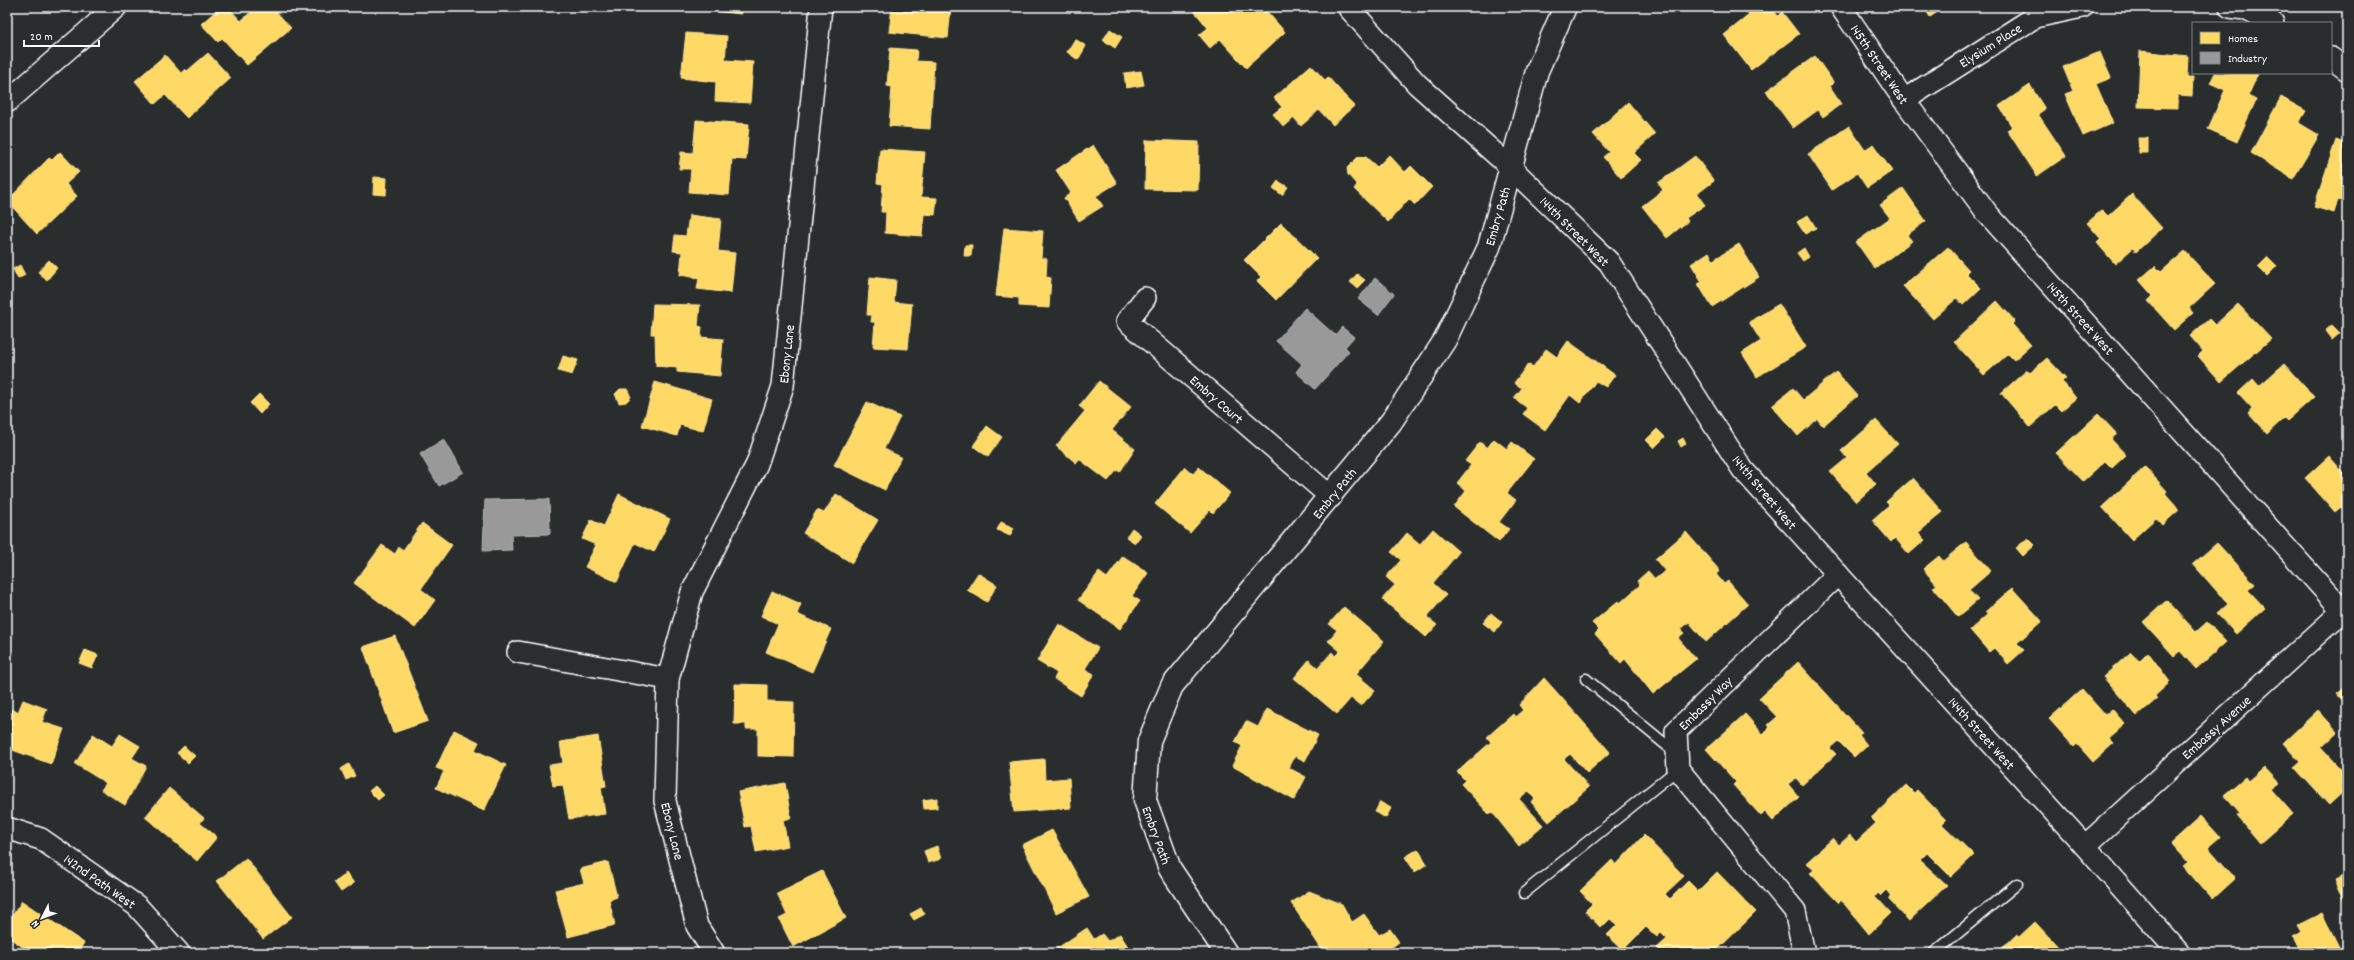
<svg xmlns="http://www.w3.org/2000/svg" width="2354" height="960" font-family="Dekko,sans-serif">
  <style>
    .homes { fill: #ffd966; stroke: #ffe494 }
    .industry { fill: #999; stroke: #b8b8b8 }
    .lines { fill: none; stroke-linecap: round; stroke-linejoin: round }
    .lane-casing { stroke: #fff; stroke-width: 13 }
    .street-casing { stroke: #fff; stroke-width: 24 }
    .secondary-casing { stroke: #fff; stroke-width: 25 }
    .lane { stroke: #2a2d2e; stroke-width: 10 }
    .street { stroke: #2a2d2e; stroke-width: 21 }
    .secondary { stroke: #2a2d2e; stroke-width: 22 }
    .labels { text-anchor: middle; stroke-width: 4; stroke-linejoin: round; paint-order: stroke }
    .street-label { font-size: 14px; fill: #fff; stroke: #2a2d2e }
  </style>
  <rect width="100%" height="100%" fill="#2a2d2e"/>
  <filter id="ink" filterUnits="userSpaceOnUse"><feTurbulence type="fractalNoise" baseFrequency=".025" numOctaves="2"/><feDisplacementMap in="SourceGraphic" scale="8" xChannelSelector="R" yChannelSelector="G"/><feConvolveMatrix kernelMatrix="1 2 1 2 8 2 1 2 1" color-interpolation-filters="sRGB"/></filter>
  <g filter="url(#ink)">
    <g class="homes">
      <polygon points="220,7 228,7 241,21 256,7 275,7 273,8 291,28 247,65 222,38 218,42 201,24"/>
      <polygon points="694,7 741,7 741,14 694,9"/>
      <polygon points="892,7 951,7 948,38 889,32"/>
      <polygon points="1191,7 1252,7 1257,12 1263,7 1285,32 1246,68 1220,39 1210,48 1199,35 1208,28"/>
      <polygon points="1746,7 1771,7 1778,16 1782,12 1799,34 1751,70 1724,35 1749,15 1744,8"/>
      <polygon points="1924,7 1945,7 1930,17"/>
      <polygon points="1110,29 1122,37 1115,48 1103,40"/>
      <polygon points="686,33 727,36 725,60 753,62 750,103 715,101 716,82 681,78"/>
      <polygon points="1075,39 1086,46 1078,60 1067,52"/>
      <polygon points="890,48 917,50 916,61 934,62 930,129 889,126 892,87 887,86"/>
      <polygon points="2140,51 2188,56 2187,77 2193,77 2192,96 2178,95 2178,108 2138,107"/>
      <polygon points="2100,52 2111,78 2096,84 2113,123 2083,136 2065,94 2073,91 2063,67"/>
      <polygon points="208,53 231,78 187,118 165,95 155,104 135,81 165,55 181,73 185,69 187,71"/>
      <polygon points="1815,56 1834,83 1829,86 1841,104 1823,117 1818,110 1793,128 1766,91"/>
      <polygon points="1311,65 1325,80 1328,77 1354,106 1333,125 1319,110 1301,126 1294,118 1284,127 1273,114 1282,107 1274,98"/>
      <polygon points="1141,71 1144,85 1126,88 1124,73"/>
      <polygon points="2215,73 2258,74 2248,96 2256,100 2237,142 2208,129 2225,90 2210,83"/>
      <polygon points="2030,85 2045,109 2038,114 2066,156 2037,176 2007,130 2012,127 1999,106"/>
      <polygon points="2281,97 2306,111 2299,123 2319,135 2293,179 2251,153"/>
      <polygon points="1628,102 1655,134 1634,153 1641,160 1621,178 1603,157 1609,152 1593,134"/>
      <polygon points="696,120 749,124 746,160 732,159 729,195 689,192 691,169 679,169 681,152 693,153"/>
      <polygon points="1849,126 1865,150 1873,144 1892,171 1867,188 1857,173 1832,190 1808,154"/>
      <polygon points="2138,138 2148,138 2148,153 2139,153"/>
      <polygon points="1146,140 1199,142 1198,190 1145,189"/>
      <polygon points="2336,140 2347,144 2347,203 2338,200 2334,213 2314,207"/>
      <polygon points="1093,145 1117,183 1096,196 1103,206 1079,221 1064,198 1071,193 1056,170"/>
      <polygon points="880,149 925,152 921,197 937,198 935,215 924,214 922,236 885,233 886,212 881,212 883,184 877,183"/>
      <polygon points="60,152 79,172 66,184 77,196 37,234 7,201 49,158 52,160"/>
      <polygon points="1389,155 1405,172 1411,166 1432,187 1415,205 1409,199 1388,222 1354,189 1357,185 1348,175 1347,168 1358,157 1366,157 1377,167"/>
      <polygon points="1695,156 1714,181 1697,194 1705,205 1686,218 1688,221 1667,238 1642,206 1663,190 1658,183"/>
      <polygon points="374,177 387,178 386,195 373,194"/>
      <polygon points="1278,181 1288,187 1282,195 1273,188"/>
      <polygon points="1903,188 1926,221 1907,235 1912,241 1875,269 1856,242 1890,218 1880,205"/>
      <polygon points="2132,194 2162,228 2136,252 2133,248 2115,264 2097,243 2101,239 2087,223 2102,210 2108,216"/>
      <polygon points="689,215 721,219 718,251 735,253 731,293 697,289 699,278 680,275 682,252 673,251 675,235 686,236"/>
      <polygon points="1808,215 1816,228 1805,234 1797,222"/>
      <polygon points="1281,223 1317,258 1276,300 1257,281 1261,277 1244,260"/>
      <polygon points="1004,228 1043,231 1041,258 1047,259 1046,277 1051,278 1049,308 1019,306 1019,298 996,296"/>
      <polygon points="1739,244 1759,277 1712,307 1698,284 1702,282 1691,264 1709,252 1713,260"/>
      <polygon points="965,245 972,245 971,256 964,256"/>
      <polygon points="1948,247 1969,270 1966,273 1981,288 1963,305 1957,298 1933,319 1903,286"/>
      <polygon points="1804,248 1809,257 1803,261 1797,253"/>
      <polygon points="2185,251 2215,284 2189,308 2193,313 2174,330 2148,301 2153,296 2139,280 2155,266 2161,272"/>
      <polygon points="2268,257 2277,266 2267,276 2258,267"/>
      <polygon points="49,260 57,268 47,280 38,272"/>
      <polygon points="20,265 25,275 18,279 13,269"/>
      <polygon points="1357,274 1365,280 1357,288 1350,282"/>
      <polygon points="870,277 896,280 894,302 912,304 908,349 873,347 875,322 871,322 872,315 867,315"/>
      <polygon points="1997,301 2015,321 2012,324 2031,345 2014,360 2008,354 1984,375 1954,342"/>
      <polygon points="653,304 700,305 698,326 702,327 701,337 723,339 720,376 677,372 677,368 656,366 655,334 651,334"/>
      <polygon points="1779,304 1806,347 1757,377 1742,353 1761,341 1749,322"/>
      <polygon points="2238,304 2271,339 2221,382 2198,356 2203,351 2190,336 2209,319 2215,325"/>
      <polygon points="2332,325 2340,333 2332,340 2325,331"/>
      <polygon points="1568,341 1615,375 1606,387 1596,381 1580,403 1570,395 1545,430 1523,414 1527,408 1514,398 1522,388 1514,383 1528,364 1533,367 1546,349 1557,357"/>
      <polygon points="563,356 578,360 572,375 558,371"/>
      <polygon points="2047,358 2066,378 2062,381 2076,398 2061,411 2055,405 2030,427 2001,393 2027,370 2030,373"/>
      <polygon points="2284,364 2314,397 2287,421 2284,418 2267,434 2248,413 2252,408 2238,393 2253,379 2259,386"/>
      <polygon points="1836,372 1857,396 1823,426 1817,419 1798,436 1772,406 1793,388 1803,400"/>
      <polygon points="1099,381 1131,407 1112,430 1135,449 1120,472 1117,470 1108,481 1079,459 1076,463 1056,446 1085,411 1079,406"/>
      <polygon points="655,382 712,399 703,431 680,425 677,436 642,426"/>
      <polygon points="620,389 627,389 631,397 626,402 619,403 615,394"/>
      <polygon points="259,394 269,404 260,414 250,403"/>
      <polygon points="867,402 900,417 884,449 901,457 885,490 834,465"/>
      <polygon points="2098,414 2117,434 2111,439 2126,455 2112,468 2105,461 2083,481 2056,453"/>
      <polygon points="1876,420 1898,444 1866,472 1876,484 1856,502 1830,472 1847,458 1841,451"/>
      <polygon points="987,426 1002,437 988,457 973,446"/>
      <polygon points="1657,429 1665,437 1654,448 1646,440"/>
      <polygon points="1683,438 1686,444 1681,447 1678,441"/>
      <polygon points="1494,439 1507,449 1512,442 1534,459 1507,493 1516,500 1499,522 1509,529 1499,542 1454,507 1466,491 1457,483 1471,465 1465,461 1480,442 1487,448"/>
      <polygon points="2329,456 2347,477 2347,513 2341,507 2335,512 2305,478"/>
      <polygon points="1185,467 1193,474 1199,467 1230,493 1213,513 1210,510 1190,533 1155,504"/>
      <polygon points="2145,467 2167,491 2165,494 2179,510 2162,525 2156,518 2132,540 2102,507"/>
      <polygon points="1913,478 1943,512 1918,533 1925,540 1909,554 1895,538 1891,542 1872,520 1889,505 1886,502"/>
      <polygon points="619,494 670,519 654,552 635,543 617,582 585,567 596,545 582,539 591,520 604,526"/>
      <polygon points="836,494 878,520 852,563 803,533 817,510 824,513"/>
      <polygon points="1001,522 1014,528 1010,536 997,530"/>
      <polygon points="422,523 452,545 421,589 435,600 415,628 354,583 382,545 395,554 399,547 403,550"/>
      <polygon points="1132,528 1141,535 1135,543 1126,537"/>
      <polygon points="1433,529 1459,552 1433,583 1446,595 1427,617 1437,625 1426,637 1382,599 1395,585 1386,577 1401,560 1391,552 1407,533 1420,544"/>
      <polygon points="1686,532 1720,571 1716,574 1724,584 1728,581 1748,604 1706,642 1689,622 1681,629 1684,633 1678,638 1696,659 1653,694 1625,659 1621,663 1595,634 1599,630 1592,623 1618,601 1620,603 1640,585 1637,581 1648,571 1655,579 1665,571 1655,559"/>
      <polygon points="2028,538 2035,545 2023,556 2016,548"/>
      <polygon points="1966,542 1991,571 1969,590 1978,600 1958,617 1933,587 1937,585 1923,569 1939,556 1943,561"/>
      <polygon points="2217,543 2255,584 2248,590 2265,608 2236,634 2217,614 2228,604 2193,564"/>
      <polygon points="1123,556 1148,573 1132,596 1140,601 1120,629 1078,600 1099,572 1107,578"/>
      <polygon points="978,573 997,585 987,602 967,590"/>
      <polygon points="2012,588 2042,621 2017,643 2024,650 2008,664 1994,648 1989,652 1970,630 1988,614 1985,612"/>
      <polygon points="772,591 801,604 797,614 831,629 812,672 766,652 778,624 761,616"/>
      <polygon points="2167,600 2196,632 2207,622 2226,642 2196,669 2180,651 2174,656 2143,622"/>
      <polygon points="1344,607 1384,641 1356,674 1375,690 1361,706 1351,698 1337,714 1294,678 1309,660 1318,668 1332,652 1335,656 1340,651 1328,641 1337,630 1329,624"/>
      <polygon points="1491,613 1502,622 1495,632 1483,623"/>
      <polygon points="1059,624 1098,648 1085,669 1094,674 1081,696 1054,679 1057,673 1037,661"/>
      <polygon points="395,636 428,721 393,733 363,647"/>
      <polygon points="85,650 98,655 92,668 79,663"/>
      <polygon points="2131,652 2139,661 2148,652 2170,682 2155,696 2157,699 2137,716 2103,677"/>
      <polygon points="1798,662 1862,733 1859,735 1867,745 1854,757 1838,741 1830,748 1836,754 1802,785 1796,778 1788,784 1799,797 1773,821 1765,812 1761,816 1733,785 1736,782 1706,749 1745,714 1763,734 1770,727 1768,725 1777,717 1759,698"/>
      <polygon points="1544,678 1610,752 1587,773 1570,754 1564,759 1589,787 1549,822 1531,802 1535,799 1528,791 1519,799 1543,825 1519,846 1492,812 1489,814 1461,784 1465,780 1457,772 1491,742 1487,737 1513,714 1515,717 1523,710 1519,705"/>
      <polygon points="735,684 767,685 767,701 794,702 793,757 758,756 758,729 746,729 746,724 734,724"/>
      <polygon points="2347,686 2347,705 2337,694"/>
      <polygon points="2082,689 2105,715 2112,709 2125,724 2109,738 2114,743 2093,762 2077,744 2074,747 2049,719"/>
      <polygon points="23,700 47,709 42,722 64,729 51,764 7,748 7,708 18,712"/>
      <polygon points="1267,709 1318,735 1305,761 1295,756 1289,768 1306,777 1294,800 1232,766 1242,746 1235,742 1246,721 1258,727"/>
      <polygon points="2318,710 2338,732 2321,748 2347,776 2347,781 2340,787 2344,791 2329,805 2294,767 2300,762 2283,743"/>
      <polygon points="454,730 479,742 475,750 506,765 484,811 436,788 444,771 436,768"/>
      <polygon points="93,734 112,746 120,734 140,746 132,758 146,766 125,805 101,790 106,783 75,764"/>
      <polygon points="598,736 606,786 601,787 605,814 569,819 563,785 553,786 549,765 563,763 560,742"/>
      <polygon points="184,746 195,756 188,763 177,753"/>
      <polygon points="1044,759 1045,780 1069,778 1071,808 1014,812 1009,762"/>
      <polygon points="349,764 355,776 346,780 341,769"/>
      <polygon points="2264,767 2279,783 2271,789 2293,814 2260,843 2237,816 2240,814 2224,795 2245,777 2248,781"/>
      <polygon points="785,783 791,818 783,820 788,846 756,852 751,826 745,827 738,792"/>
      <polygon points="1906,785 1914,793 1917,790 1946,820 1942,824 1974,855 1951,877 1927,853 1920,860 1947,885 1909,921 1888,899 1891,896 1886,890 1881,895 1878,892 1875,896 1891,913 1869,934 1841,900 1839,903 1810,873 1814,870 1806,863 1833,838 1839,845 1850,835 1856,842 1876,823 1871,818"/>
      <polygon points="375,786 384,795 378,800 369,791"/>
      <polygon points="169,788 204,818 200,823 217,837 197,861 145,817"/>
      <polygon points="937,798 937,808 924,809 923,800"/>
      <polygon points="1380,802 1391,808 1386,818 1375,812"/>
      <polygon points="2201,816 2220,837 2208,847 2235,878 2212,899 2183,866 2188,862 2171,843"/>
      <polygon points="1052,830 1089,897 1056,913 1022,845"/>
      <polygon points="1644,835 1684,876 1665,894 1670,899 1688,881 1698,891 1717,872 1756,912 1714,953 1662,953 1657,948 1667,939 1661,933 1657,937 1646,927 1623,950 1607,935 1617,925 1610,919 1601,928 1585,911 1592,904 1580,891 1612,860 1616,865"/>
      <polygon points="937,846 941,859 928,863 924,851"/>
      <polygon points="1418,849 1427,864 1415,872 1405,857"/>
      <polygon points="246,858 292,917 263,939 217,881"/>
      <polygon points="608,862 617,897 609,900 615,925 568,937 555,890 584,883 580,869"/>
      <polygon points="822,871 846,918 793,947 779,919 787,915 777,893"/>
      <polygon points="346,873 354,883 341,892 334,882"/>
      <polygon points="2347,874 2347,907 2334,880"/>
      <polygon points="1309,891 1342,904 1352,922 1364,914 1379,935 1390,929 1399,942 1384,953 1324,953 1291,903"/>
      <polygon points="22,901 84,943 77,953 31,953 7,936 7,923"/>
      <polygon points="921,908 925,914 914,920 910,914"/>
      <polygon points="2322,913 2342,953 2301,953 2293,937 2302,932 2298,925"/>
      <polygon points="2035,922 2064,953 1997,953 2016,935 2019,937"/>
      <polygon points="1087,928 1094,939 1102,934 1108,941 1120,934 1132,953 1058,953 1056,949"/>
      <polygon points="428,947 433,953 421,953"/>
      <polygon points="307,948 310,953 299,953"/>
      <polygon points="639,948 642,953 630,953"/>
    </g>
    <g class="industry">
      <polygon points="1375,278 1394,294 1378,315 1358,299"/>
      <polygon points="1305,308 1335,335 1342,327 1354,337 1345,347 1349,351 1315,389 1296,372 1302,364 1276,341"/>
      <polygon points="444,439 463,472 439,486 420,454"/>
      <polygon points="549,499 550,534 511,535 512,550 483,551 485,500"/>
    </g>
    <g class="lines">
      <g class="lane-casing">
        <g id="lane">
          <polyline points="1586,679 1676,753"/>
          <polyline points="1524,893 1678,769"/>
          <polyline points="1934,953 2017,884"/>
        </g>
      </g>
      <g class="street-casing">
        <g id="street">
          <polyline points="1348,7 1417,84 1510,167 1609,262 1743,470 2085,846 2179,953"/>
          <polyline points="1841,7 1904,100 1987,213 2343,611"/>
          <polyline points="2230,7 2245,9 2273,23"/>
          <polyline points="2331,58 2347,70"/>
          <polyline points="1904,100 2035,17 2082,7"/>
          <polyline points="7,102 116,7"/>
          <polyline points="1145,298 1127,321 1331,497"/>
          <polyline points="518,652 668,679"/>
          <polyline points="7,828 41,839 137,906 179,953"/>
          <polyline points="2085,846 2347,607"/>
          <polyline points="714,953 697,926 665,801 668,679 692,592 757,464 783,386 821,7"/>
          <polyline points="1804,953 1795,911 1678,769 1676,731 1838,574"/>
        </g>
      </g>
      <g class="secondary-casing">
        <polyline id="secondary" points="1226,953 1170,869 1145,800 1149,741 1172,686 1391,422 1445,340 1489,247 1537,71 1565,7"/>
      </g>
      <use href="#lane" class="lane"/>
      <use href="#street" class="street"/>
      <use href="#secondary" class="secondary"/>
    </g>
  </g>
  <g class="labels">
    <g class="street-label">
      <text transform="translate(1990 45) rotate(-32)" y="5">Elysium Place</text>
      <text transform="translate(1880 64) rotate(56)" y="5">145th Street West</text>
      <text transform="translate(1497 216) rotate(-74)" y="5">Embry Path</text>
      <text transform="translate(1575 231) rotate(45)" y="5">144th Street West</text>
      <text transform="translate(2081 318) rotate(48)" y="5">145th Street West</text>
      <text transform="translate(786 354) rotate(-84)" y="5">Ebony Lane</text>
      <text transform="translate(1217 399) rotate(41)" y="5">Embry Court</text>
      <text transform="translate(1765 492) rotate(50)" y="5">144th Street West</text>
      <text transform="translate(1334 493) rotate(-51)" y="5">Embry Path</text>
      <text transform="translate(1705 703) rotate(-45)" y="5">Embassy Way</text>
      <text transform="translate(2216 727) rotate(-42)" y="5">Embassy Avenue</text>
      <text transform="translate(1982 733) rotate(48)" y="5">144th Street West</text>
      <text transform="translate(673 831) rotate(76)" y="5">Ebony Lane</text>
      <text transform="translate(1157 835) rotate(70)" y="5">Embry Path</text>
      <text transform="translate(100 881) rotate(35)" y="5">142nd Path West</text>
    </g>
  </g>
  <rect width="2354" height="960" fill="none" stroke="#2a2d2e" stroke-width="24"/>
  <rect x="12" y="12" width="2330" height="936" fill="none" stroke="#fff" stroke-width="1.5" filter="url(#ink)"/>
  <rect x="2192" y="22" width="140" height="52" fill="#2a2d2e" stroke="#7f8182"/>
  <rect x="2200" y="32" width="20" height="12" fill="#ffd966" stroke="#7f8182"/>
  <text x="2228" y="42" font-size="12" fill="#ffffff">Homes</text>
  <rect x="2200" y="52" width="20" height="12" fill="#999999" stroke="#7f8182"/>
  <text x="2228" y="62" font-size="12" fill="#ffffff">Industry</text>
  <g transform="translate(42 918) rotate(228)" stroke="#2a2d2e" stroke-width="3" paint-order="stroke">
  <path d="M0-3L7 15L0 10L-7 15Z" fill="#ffffff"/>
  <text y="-6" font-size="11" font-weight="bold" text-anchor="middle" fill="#ffffff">N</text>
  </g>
  <path d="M24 40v6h75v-6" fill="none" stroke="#ffffff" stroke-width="2"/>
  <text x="30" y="40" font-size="12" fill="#ffffff" stroke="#2a2d2e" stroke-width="3" paint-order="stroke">20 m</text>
</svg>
